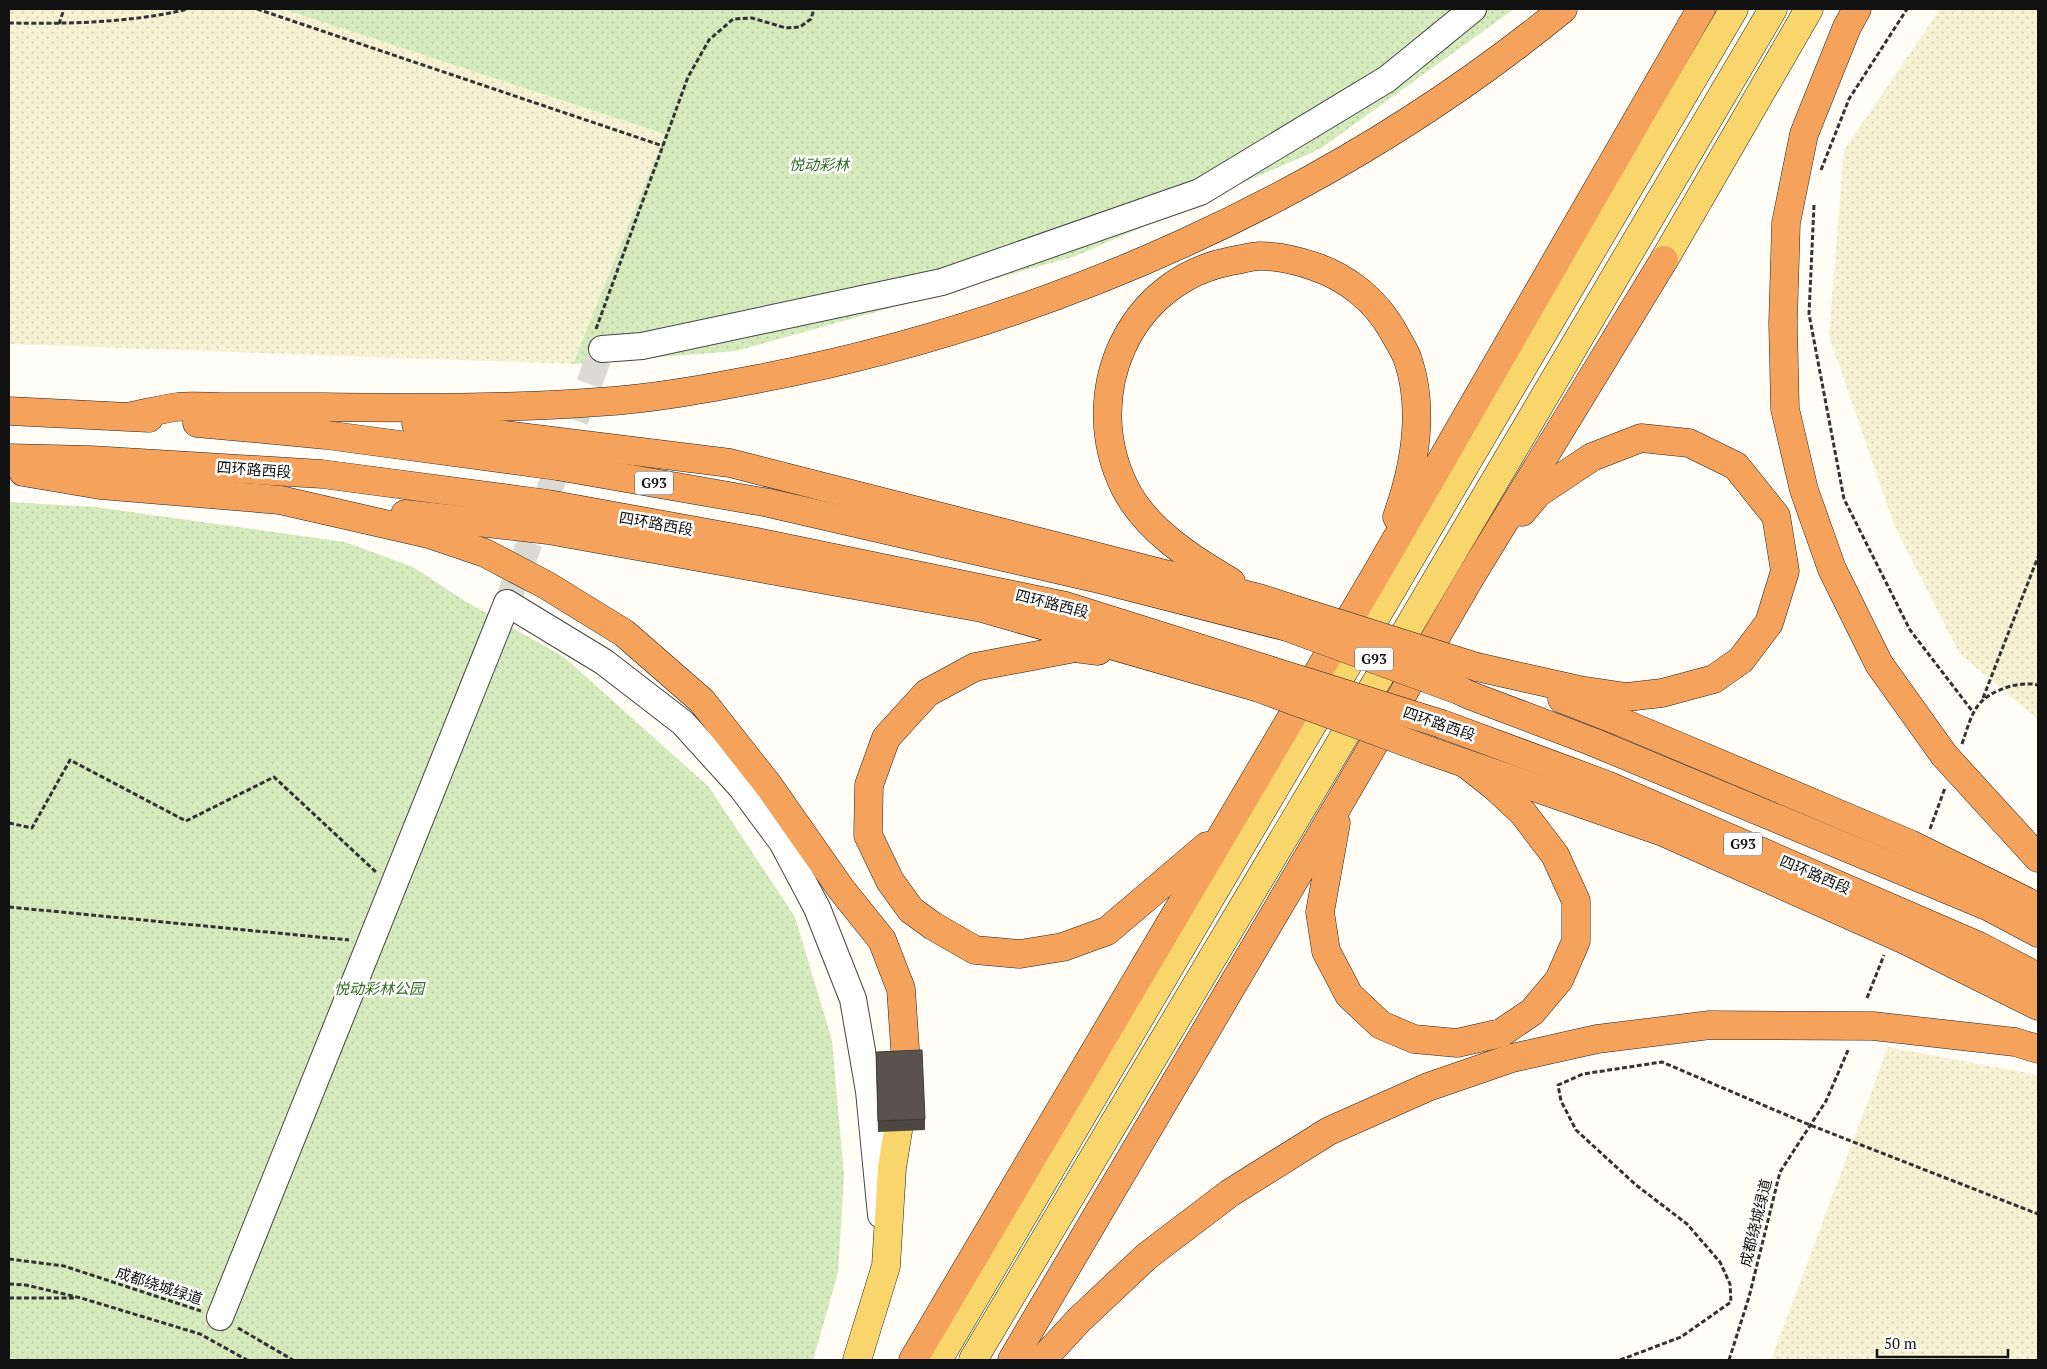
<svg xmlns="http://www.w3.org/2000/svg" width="2047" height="1369" font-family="'PT Serif','Noto Sans SC',serif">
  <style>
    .farmland { fill: url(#farmland-dots) }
    .green { fill: url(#green-dots) }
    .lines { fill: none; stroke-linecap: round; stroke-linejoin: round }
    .minor-tunnel { stroke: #dbdad3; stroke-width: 26; stroke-dasharray: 26 13; stroke-linecap: butt }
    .minor-casing { stroke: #444; stroke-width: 28 }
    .major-casing { stroke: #222; stroke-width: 29 }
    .highway-casing { stroke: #222; stroke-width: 29 }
    .path { stroke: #333; stroke-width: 3; stroke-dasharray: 5 2.5; stroke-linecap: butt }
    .minor { stroke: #fff; stroke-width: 26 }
    .major { stroke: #f9d66b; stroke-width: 28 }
    .highway { stroke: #f5a25d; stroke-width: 28 }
    .highway-bridge-casing { stroke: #222; stroke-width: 29; stroke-linecap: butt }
    .highway-bridge { stroke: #f5a25d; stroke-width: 28 }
    .wall { fill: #4d4742 }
    .building { fill: #5a524d; stroke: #3f3936 }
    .labels { text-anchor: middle; stroke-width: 5; stroke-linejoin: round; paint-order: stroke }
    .shield { fill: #fff; stroke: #585858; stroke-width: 1 }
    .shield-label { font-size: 14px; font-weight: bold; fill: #111 }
    .park-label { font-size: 15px; font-style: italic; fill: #2f6b1f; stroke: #fff }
    .street-label { font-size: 15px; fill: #111; stroke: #fff }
  </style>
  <defs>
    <pattern id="farmland-dots" width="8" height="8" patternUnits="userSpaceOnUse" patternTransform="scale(1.25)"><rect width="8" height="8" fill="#f6f3d4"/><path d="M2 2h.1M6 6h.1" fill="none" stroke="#d2cfb5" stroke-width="1.8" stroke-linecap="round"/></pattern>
    <pattern id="green-dots" width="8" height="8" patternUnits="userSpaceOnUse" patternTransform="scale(1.25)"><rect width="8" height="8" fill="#d5ebbd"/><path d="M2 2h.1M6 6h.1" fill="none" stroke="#b6c8a1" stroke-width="1.8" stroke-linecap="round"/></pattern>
  </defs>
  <rect width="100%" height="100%" fill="#fffdf5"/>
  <g class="farmland">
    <polygon points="9,9 283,9 665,134 573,364 9,344"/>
    <polygon points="1940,9 2038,9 2038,720 1959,653 1894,525 1829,336 1844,150"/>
    <polygon points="1888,1047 2038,1075 2038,1360 1771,1360"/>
  </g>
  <g class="green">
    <polygon points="283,9 1514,9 1320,149 1076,256 736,351 573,364 665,134"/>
    <polygon points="9,502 95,507 345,542 413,567 465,601 564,657 709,787 795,917 832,1040 844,1175 838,1273 813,1360 9,1360"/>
  </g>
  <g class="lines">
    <polyline class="minor-tunnel" points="507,603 602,349"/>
    <g class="minor-casing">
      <g id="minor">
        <polyline points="602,349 642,346 942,282 1200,192 1387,79 1473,9"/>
        <polyline points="220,1317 507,603 604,662 683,723 741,787 782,842 817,908 853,999 869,1091 881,1215"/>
      </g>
    </g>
    <g class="major-casing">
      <g id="major">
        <polyline points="1664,260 1809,9"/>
        <polyline points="857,1360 886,1266 892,1168 904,1094"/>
        <polyline points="938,1360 1734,9"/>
        <polyline points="973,1360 1309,796 1773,9"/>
      </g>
    </g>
    <g class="highway-casing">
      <g id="highway">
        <polyline points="1857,9 1847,27 1804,134 1786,223 1783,323 1785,409 1804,490 1832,569 1879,664 1944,755 2038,858"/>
        <polyline points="9,411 149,418"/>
        <path d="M132 416C147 413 162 409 177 407 192 405 208 407 223 407 256 407 289 407 323 407 415 408 506 409 598 402 651 399 705 389 757 379 1046 324 1335 196 1563 9"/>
        <polyline points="197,423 326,435 557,466 769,503 1095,578 1287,627"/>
        <polyline points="416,424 730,463 1259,598 1293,609"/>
        <polyline points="9,458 91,460 322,474 548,504 757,542 1066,606 1269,670"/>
        <polyline points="23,472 100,485 280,500 429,534 485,553 546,585 624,633 702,701 769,786 841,889 882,940 901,989 907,1078"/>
        <polyline points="405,514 548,530 982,608 1256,687"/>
        <path d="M1231 582C1192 559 1146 530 1125 488 1079 396 1127 281 1231 261 1240 260 1251 256 1260 256 1278 256 1299 261 1316 267 1348 278 1376 301 1393 331 1398 341 1405 350 1408 360 1425 411 1414 469 1397 517"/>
        <polyline points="1098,651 1075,648 975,667 927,693 886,738 869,785 868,835 890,881 911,910 933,926 975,950 1020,954 1063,947 1107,931 1207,846"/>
        <polyline points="1477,667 1579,690 1627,697 1662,693 1714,679 1741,660 1769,623 1785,571 1776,516 1736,466 1689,443 1641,438 1592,457 1538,493 1522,512"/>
        <polyline points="1461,691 1469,695 1593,742 1987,906 2038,933"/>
        <polyline points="1562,699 1621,722 1910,844 2038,907"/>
        <polyline points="1442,724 1607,785 1979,946 2038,977"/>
        <polyline points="1427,750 1663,832 1905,940 2038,1006"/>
        <polyline points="1336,823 1320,912 1326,951 1349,995 1381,1025 1414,1039 1457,1043 1501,1033 1532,1012 1559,980 1576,941 1576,901 1555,855 1523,813 1494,786 1466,764"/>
        <polyline points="913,1360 1379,569 1701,9"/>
        <polyline points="1012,1360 1342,799 1470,578 1664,260"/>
        <polyline points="1042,1360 1079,1320 1147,1256 1230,1193 1329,1131 1428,1087 1512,1058 1597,1039 1710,1025 1873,1026 2015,1042 2038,1049"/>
      </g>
    </g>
    <g class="path">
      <polyline points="257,9 663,146"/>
      <path d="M9 23C67 24 131 23 188 9"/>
      <polyline points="59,24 64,9"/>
      <polyline points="1821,170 1849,99 1907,9"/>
      <polyline points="1814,205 1809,314 1844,499 1910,630 1973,712"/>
      <polyline points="596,329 688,77 709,40 733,19 752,18 786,28 800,27 811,19 814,9"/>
      <polyline points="1983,698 2038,557"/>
      <path d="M1962 744C1973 711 1975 697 2011 686 2020 684 2030 683 2038 685"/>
      <polyline points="9,823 32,828 70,760 186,821 274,777 376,872"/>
      <polyline points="1930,829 1945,788"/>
      <polyline points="9,907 349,940"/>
      <polyline points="1867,998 1884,955"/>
      <polyline points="9,1259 64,1266 201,1311"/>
      <polyline points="9,1284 26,1285 81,1298 200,1334 247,1360"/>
      <polyline points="9,1298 76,1298"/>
      <polyline points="238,1328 293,1360"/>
      <polyline points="1620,1360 1681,1337 1731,1302 1730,1284 1720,1262 1687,1224 1636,1185 1576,1130 1561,1101 1558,1085 1583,1074 1662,1062 1810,1125 2038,1214"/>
      <polyline points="1729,1360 1749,1297 1780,1172 1826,1101 1849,1048"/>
    </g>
    <use href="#minor" class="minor"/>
    <use href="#major" class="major"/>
    <use href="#highway" class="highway"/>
    <g class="highway-bridge-casing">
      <g id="highway-bridge">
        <polyline points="1293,609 1477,667"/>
        <polyline points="1287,627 1461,691"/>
        <polyline points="1269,670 1442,724"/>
        <polyline points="1256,687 1427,750"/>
      </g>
    </g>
    <use href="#highway-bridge" class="highway-bridge"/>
  </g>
  <polygon class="wall" points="876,1052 925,1119 925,1130 878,1132"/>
  <polygon class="building" points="922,1050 925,1119 878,1121 876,1052"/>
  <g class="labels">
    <g class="shield">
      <rect x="635" y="471.5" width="38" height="23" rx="4"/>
      <rect x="1355" y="647.5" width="38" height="23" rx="4"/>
      <rect x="1724" y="832.5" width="38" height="23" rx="4"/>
    </g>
    <g class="shield-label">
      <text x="654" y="488">G93</text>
      <text x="1374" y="664">G93</text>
      <text x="1743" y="849">G93</text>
    </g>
    <g class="park-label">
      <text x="819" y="170">悦动彩林</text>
      <text x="379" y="994">悦动彩林公园</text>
    </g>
    <g class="street-label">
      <text transform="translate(254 470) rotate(4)" y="5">四环路西段</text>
      <text transform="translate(656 524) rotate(10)" y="5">四环路西段</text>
      <text transform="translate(1052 604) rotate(14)" y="5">四环路西段</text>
      <text transform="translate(1439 724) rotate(19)" y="5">四环路西段</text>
      <text transform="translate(1815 875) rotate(23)" y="5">四环路西段</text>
      <text transform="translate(1756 1223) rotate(-76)" y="5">成都绕城绿道</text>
      <text transform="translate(159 1286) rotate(18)" y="5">成都绕城绿道</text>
    </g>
  </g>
  <rect width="2047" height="1369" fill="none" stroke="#111111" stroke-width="20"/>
  <path d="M1877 1349v8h131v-8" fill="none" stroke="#111111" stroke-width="2.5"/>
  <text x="1884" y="1349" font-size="15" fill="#111111" stroke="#ffffff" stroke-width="4" paint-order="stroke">50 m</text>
</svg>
